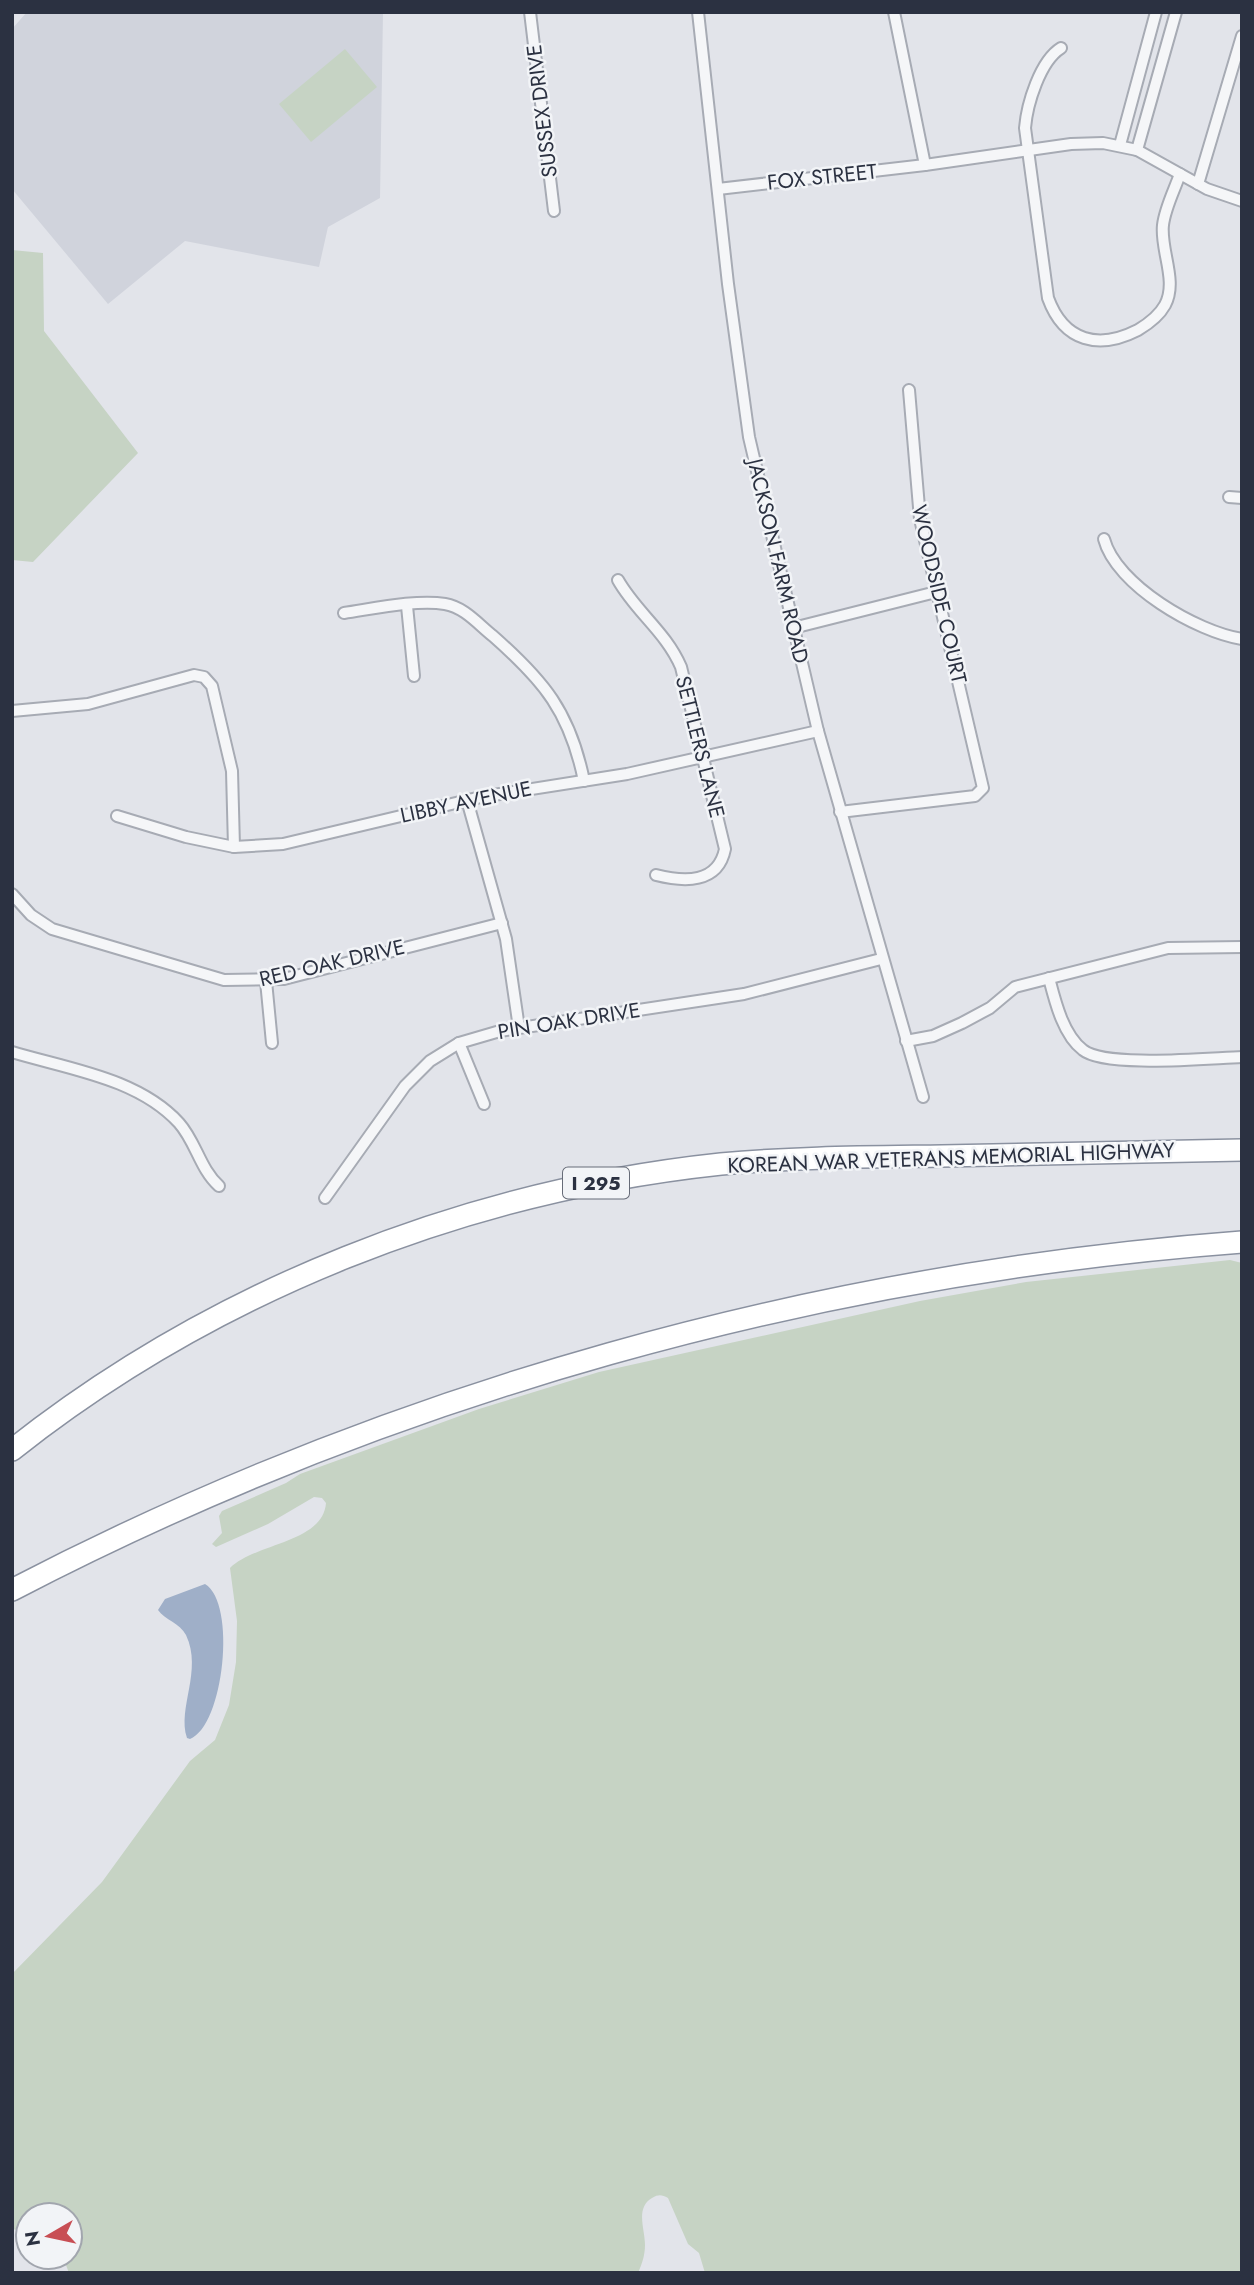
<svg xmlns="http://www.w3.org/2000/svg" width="1254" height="2285" font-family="Jost,sans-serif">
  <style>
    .built { fill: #d0d3dc }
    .green { fill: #c6d3c4 }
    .water { fill: #9fafc8 }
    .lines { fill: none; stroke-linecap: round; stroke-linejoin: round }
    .minor-casing { stroke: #a7abb4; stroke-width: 14 }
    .motorway-casing { stroke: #8a91a0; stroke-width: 24 }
    .minor { stroke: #f5f6f8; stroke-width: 10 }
    .motorway { stroke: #fff; stroke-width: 21 }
    .labels { text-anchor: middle; stroke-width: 5; stroke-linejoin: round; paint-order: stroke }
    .shield { fill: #f2f4f7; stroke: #676c78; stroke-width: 2 }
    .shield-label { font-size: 19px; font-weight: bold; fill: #2b3141 }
    .street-label { font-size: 21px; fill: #2b3141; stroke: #f2f4f7 }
  </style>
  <rect width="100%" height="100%" fill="#e2e4ea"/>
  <polygon class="built" points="27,12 383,12 380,198 328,227 319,267 185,241 108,304 12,189 12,29"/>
  <g class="green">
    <polygon points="345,49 377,87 311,142 279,104"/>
    <polygon points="12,250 43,253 44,331 138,453 33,562 12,560"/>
    <path d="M1230 1260 1242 1263V2273H705L699 2253 688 2244 668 2198C662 2195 659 2194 652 2198 635 2208 645 2229 645 2245 645 2255 642 2264 638 2273H69L63 2257H70V2215H28V2232L12 2229V1974L102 1882 190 1761 215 1740 229 1705 236 1662 237 1621 230 1568C255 1543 323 1543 326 1503L322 1498 314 1497 268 1524 216 1547 212 1544 222 1533 219 1516 222 1511 286 1483 300 1474 479 1409 599 1372 920 1301 1026 1282Z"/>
  </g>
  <path class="water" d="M205 1584C237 1603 224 1726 190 1739L187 1738C177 1708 203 1671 186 1635 180 1623 165 1620 158 1610L165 1599Z"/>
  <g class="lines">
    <g class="minor-casing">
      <g id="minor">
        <polyline points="530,12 554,211"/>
        <polyline points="698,12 728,284 749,437 818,731 923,1097"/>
        <polyline points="894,12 925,165"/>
        <path d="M1061 48C1040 61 1027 104 1025 128L1048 298C1064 342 1099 350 1138 330 1148 324 1159 316 1165 305 1178 281 1160 250 1163 225 1165 208 1174 191 1180 174"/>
        <polyline points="1120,145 1156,12"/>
        <polyline points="1137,150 1176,12"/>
        <polyline points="1198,184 1242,36"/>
        <polyline points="718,189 925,165 1071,144 1103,143 1137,150 1207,189 1242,201"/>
        <polyline points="1229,497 1242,498"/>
        <path d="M1104 539C1116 585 1197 632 1242 639"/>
        <path d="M618 580C636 612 666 632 681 667L725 849C718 884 684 882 656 875"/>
        <polyline points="407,606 414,676"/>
        <path d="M344 613C372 609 417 599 445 604 464 607 478 624 493 636 544 681 570 712 584 781"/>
        <polyline points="793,628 936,592"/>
        <polyline points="12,711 88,704 194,675 204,677 212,686 232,771 234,847"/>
        <polyline points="467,800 506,939 519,1028"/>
        <polyline points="840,812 975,796 983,788 920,519 909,390"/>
        <polyline points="117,816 186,837 234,847 283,844 481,797 627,774 818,731"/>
        <polyline points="12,894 31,915 52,929 224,980 284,979 502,923"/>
        <path d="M1049 978C1055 1001 1063 1035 1083 1050 1105 1068 1209 1058 1242 1057"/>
        <polyline points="266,981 272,1043"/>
        <polyline points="906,1041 933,1036 962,1023 990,1008 1015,987 1168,948 1242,947"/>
        <polyline points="459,1043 484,1104"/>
        <path d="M12 1052C68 1069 138 1078 179 1123 196 1142 200 1169 219 1186"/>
        <polyline points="325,1198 405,1086 430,1061 459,1043 500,1031 744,994 881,959"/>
      </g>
    </g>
    <g class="motorway-casing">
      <g id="motorway">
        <path d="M12 1450C214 1290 466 1191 721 1164 795 1157 869 1157 942 1156 1042 1154 1142 1152 1242 1150"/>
        <path d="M12 1590C392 1392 815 1274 1242 1242"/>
      </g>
    </g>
    <use href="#minor" class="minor"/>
    <use href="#motorway" class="motorway"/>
  </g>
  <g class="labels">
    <rect class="shield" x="563" y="1167.5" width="66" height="31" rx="5"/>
    <g class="shield-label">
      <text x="596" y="1190">I 295</text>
    </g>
    <g class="street-label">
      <text transform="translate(542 111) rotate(-97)" y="7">SUSSEX DRIVE</text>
      <text transform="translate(822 177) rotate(-6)" y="7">FOX STREET</text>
      <text transform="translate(778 561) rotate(77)" y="7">JACKSON FARM ROAD</text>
      <text transform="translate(939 594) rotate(77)" y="7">WOODSIDE COURT</text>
      <text transform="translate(700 747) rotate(76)" y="7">SETTLERS LANE</text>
      <text transform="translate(466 802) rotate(-12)" y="7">LIBBY AVENUE</text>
      <text transform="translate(332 963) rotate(-13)" y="7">RED OAK DRIVE</text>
      <text transform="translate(569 1021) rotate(-9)" y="7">PIN OAK DRIVE</text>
      <text transform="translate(951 1158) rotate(-2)" y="7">KOREAN WAR VETERANS MEMORIAL HIGHWAY</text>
    </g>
  </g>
  <rect width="1254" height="2285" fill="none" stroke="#2b3141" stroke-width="28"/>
  <g transform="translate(49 2236) rotate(261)"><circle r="33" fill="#f2f4f7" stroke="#a2a6ae" stroke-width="2"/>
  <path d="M0-5L12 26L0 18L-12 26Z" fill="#c84e54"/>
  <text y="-10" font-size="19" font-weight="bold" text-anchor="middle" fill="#2b3141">N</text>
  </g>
</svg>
